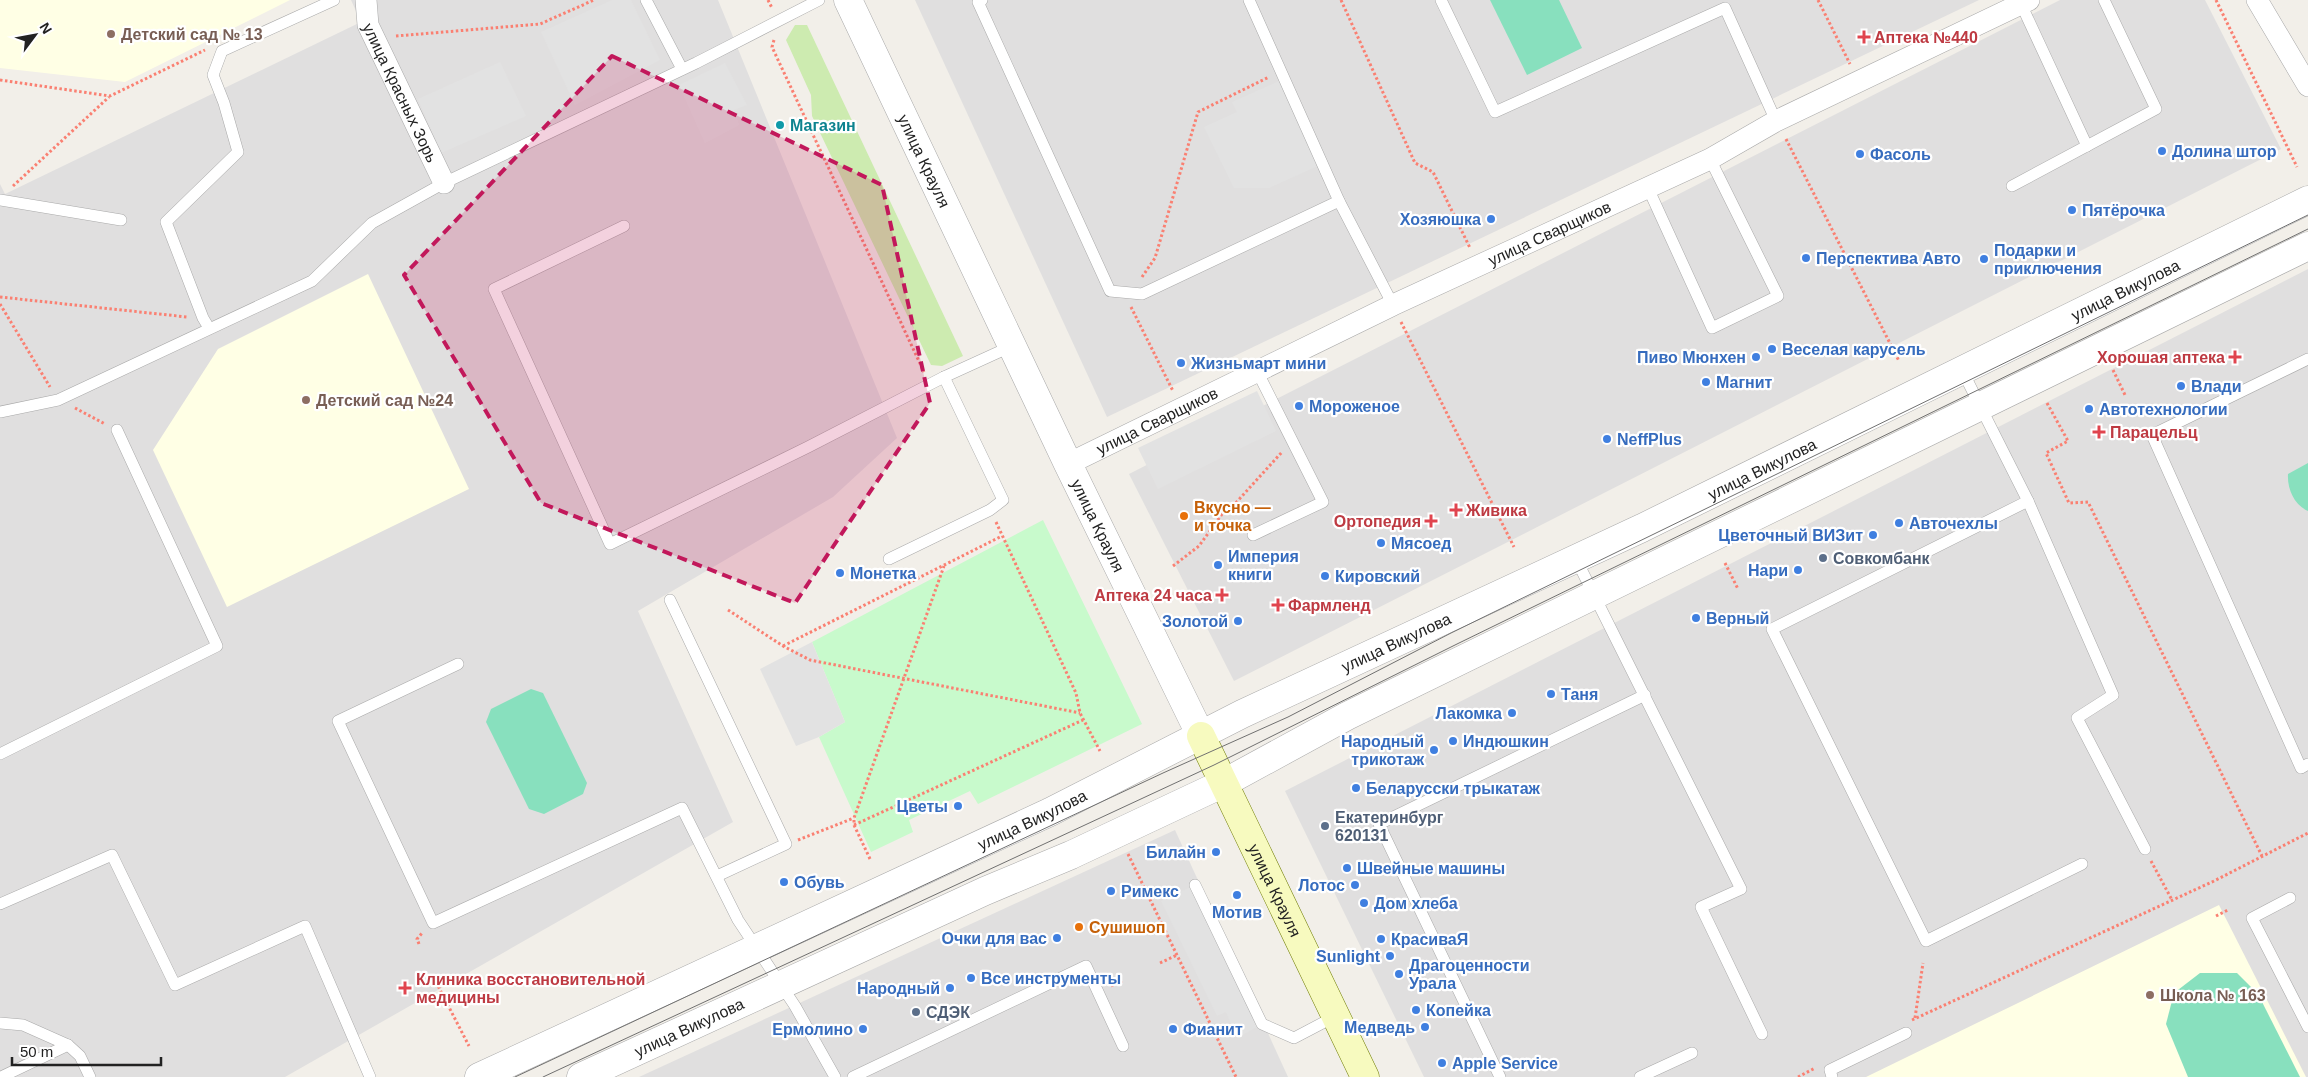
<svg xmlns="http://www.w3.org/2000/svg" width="2308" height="1077" font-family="Helvetica,sans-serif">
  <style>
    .residential { fill: #e0dfdf }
    .education { fill: #ffffe5 }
    .grass { fill: #cdebb0 }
    .park { fill: #c8facc }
    .pitch { fill: #88e0be }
    .parking { fill: #e2e2e2 }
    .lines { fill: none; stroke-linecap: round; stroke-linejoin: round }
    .service-casing { stroke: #a9a9a9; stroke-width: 12 }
    .minor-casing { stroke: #a9a9a9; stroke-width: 22 }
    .tertiary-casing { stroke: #a9a9a9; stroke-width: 29 }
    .secondary-casing { stroke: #707d05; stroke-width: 29 }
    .path { stroke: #fa8072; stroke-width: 3; stroke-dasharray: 2.5 2.5; stroke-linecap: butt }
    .service { stroke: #fff; stroke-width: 11 }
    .minor { stroke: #fff; stroke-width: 21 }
    .tertiary { stroke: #fff; stroke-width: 28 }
    .secondary { stroke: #f7fabf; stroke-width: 28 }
    .tram { stroke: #707070; stroke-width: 1 }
    .marked { fill: #c2185b; fill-opacity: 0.2; stroke: #c2185b; stroke-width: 4; stroke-dasharray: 10 6; stroke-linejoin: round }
    .education-dot { fill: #8d6e63; stroke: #fff; stroke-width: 2 }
    .health-dot { fill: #e0444e; stroke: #fff; stroke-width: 2 }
    .culture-dot { fill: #0f9aa8; stroke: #fff; stroke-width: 2 }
    .shop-dot { fill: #3f7fe0; stroke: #fff; stroke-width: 2 }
    .food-dot { fill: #e8710a; stroke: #fff; stroke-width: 2 }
    .service-dot { fill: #5c6f8a; stroke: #fff; stroke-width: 2 }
    .labels { text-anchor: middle; stroke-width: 4.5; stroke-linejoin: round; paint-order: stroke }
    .education-label { font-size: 16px; font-weight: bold; fill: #785e54; stroke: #fff; text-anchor: start }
    .health-label { font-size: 16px; font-weight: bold; fill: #be3a42; stroke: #fff; text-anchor: start }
    .street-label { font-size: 16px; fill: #222; stroke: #fff }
    .culture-label { font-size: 16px; font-weight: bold; fill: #0d838f; stroke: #fff; text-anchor: start }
    .shop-label { font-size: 16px; font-weight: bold; fill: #366cbe; stroke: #fff; text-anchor: start }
    .food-label { font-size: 16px; font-weight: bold; fill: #c56008; stroke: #fff; text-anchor: start }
    .service-label { font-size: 16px; font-weight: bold; fill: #4e5e75; stroke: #fff; text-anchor: start }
  </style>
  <rect width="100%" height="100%" fill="#f2efe9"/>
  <g class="residential">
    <polygon points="351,0 718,0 897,438 833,497 638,611 733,822 285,1077 0,1077 0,184 5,194 361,22"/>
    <polygon points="915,0 1979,0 1107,417"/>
    <polygon points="2060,0 2205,0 2281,149 1234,681 1129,474"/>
    <polygon points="2308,269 2308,1077 1424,1077 1285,791"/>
    <polygon points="1175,830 1288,1077 639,1077"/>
  </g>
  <g class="education">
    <polygon points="0,0 290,0 125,82 0,68"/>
    <polygon points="368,274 469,489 227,607 153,450 218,349"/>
    <polygon points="2219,905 2306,1077 1866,1077"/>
  </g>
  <polygon class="grass" points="795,25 807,25 963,356 942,366 931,365 812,116 811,95 786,40"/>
  <polygon class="park" points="1043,520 1142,724 978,804 970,791 909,820 913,832 871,852 819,737 845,722 812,642"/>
  <g class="pitch">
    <polygon points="1490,0 1559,0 1582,48 1527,75"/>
    <path d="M2308 463V511C2294 505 2287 488 2288 474Z"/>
    <polygon points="531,689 543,693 587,783 583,794 544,814 529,809 486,722 491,709"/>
    <polygon points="2200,973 2237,973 2258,994 2300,1077 2188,1077 2166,1024 2174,993"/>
  </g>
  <g class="parking">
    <polygon points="612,0 631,0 660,60 575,105 541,32"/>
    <polygon points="500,62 526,116 441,153 418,99"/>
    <polygon points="725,63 747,105 734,110 739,125 705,143 679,85"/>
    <polygon points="1284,79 1322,164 1269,188 1234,188 1204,127 1237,112 1232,102"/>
    <polygon points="1257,391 1276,431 1158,489 1138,448"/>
    <polygon points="812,642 845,722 819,737 796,746 760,669"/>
    <polygon points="1195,885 1262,1024 1237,1038 1226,1012 1217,1016 1161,901"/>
  </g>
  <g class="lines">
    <g class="service-casing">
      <g id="service">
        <polyline points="646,0 682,69"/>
        <polyline points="982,0 978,2 1110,291 1142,294 1339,201"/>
        <polyline points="1249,0 1339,201 1393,305"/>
        <polyline points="1441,0 1495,112 1725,8 1776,121"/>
        <polyline points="2021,4 2087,146"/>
        <polyline points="2012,186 2156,109 2104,0"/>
        <polyline points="1648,188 1712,328 1778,296 1710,159"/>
        <polyline points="0,200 121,220"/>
        <polyline points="624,226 494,289 610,544 808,447 944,377 1012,346"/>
        <polyline points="209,328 203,318 166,222 238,152 224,103 213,75 222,51 334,0"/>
        <polyline points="2308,359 2152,435 2301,768 2308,764"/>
        <polyline points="1962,370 2028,501 2113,695 2077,718 2145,849"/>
        <polyline points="0,412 58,400 312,281 372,223 444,183 696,63 819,0"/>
        <polyline points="2028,501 1772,629 1926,941 2082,864"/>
        <polyline points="1253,535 1323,502 1257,371"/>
        <polyline points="889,559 990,510 1003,500 944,377"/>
        <polyline points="1576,559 1741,889 1701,907 1762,1034"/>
        <polyline points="670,600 786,844 717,876"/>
        <polyline points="458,664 338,721 433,923 682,808 738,920 795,1006 835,1077"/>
        <polyline points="0,754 217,646 117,430"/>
        <polyline points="1195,885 1262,1024 1294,1038 1336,1016"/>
        <polyline points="2290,898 2252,918 2308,1027"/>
        <polyline points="0,904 112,855 175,985 305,926 370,1077"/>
        <polyline points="0,1023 23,1025 68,1045 80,1056 90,1077"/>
        <polyline points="1,1077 68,1045"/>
        <polyline points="853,1077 1086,966 1123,1046"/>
        <polyline points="1500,1077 1379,824 1645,695"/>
        <polyline points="1640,1077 1692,1053"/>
        <polyline points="1832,1077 1830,1070 1906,1033"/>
      </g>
    </g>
    <g class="minor-casing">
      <g id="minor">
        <path id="s1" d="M366 0 368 25 444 183"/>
        <polyline points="2257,0 2308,86"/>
        <path id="s2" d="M1068 464 1393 305 1710 159 1776 121 2029 0"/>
      </g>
    </g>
    <g class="tertiary-casing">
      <g id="tertiary">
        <path id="s3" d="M848 0 1068 464 1201 736"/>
        <path id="s4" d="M479 1077 1050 812 1242 714 1642 528 2308 200"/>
        <path id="s5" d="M581 1077 985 891 1071 855 1224 783 1347 716 2308 246"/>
      </g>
    </g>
    <g class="secondary-casing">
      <g id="secondary">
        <path id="s6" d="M1201 736 1365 1077"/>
      </g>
    </g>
    <g class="path">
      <polyline points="768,0 772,8"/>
      <polyline points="1341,0 1415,163 1433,172 1470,248"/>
      <polyline points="1818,0 1850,64"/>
      <polyline points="2216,0 2297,167"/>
      <polyline points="396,36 540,24 594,0"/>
      <polyline points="774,40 772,47 924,372"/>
      <polyline points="0,80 110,96 205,50"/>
      <polyline points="1786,139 1899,361"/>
      <polyline points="13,186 109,97"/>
      <polyline points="1142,277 1155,258 1198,112 1269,77"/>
      <polyline points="0,297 187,317"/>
      <polyline points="0,304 50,387"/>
      <polyline points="1131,307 1173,391"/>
      <polyline points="1401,322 1514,547"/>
      <polyline points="2113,370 2126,397"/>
      <polyline points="2047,403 2068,441 2046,453 2069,503 2088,502 2262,856"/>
      <polyline points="75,408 105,424"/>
      <polyline points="996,522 1076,693 1080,713 1100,751"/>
      <polyline points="1725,563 1738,589"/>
      <polyline points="1173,566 1199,546 1222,514 1233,506 1282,452"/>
      <polyline points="728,610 783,646 810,660 1080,713"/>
      <polyline points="1753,619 1757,627"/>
      <polyline points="783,646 1002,536"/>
      <polyline points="854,825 1083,720"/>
      <polyline points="798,840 854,818"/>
      <polyline points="1128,854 1236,1077"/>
      <polyline points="870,859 854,825 854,818 944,566"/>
      <polyline points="2151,861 2172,900"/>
      <polyline points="2216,916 2228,910"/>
      <polyline points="419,944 417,939 423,932"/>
      <polyline points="1160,963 1177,955"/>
      <polyline points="436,982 469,1046"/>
      <polyline points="1111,986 1122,981"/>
      <polyline points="1915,1018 1923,963"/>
      <polyline points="1912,1020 2214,881 2308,833"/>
      <polyline points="1798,1077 1815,1068"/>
    </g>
    <use href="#service" class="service"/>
    <use href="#minor" class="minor"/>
    <use href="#tertiary" class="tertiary"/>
    <use href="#secondary" class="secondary"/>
    <g class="tram">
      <polyline points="515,1077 1163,773 1288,717 1451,633 2308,215"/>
      <polyline points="543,1077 1214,765 1457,644 2308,229"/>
    </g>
  </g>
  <path class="marked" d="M612 56 882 185 930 403 795 603 541 503 404 275Z"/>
  <g class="education-dot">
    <circle cx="111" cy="34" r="5"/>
    <circle cx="306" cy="400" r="5"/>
    <circle cx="2150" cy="995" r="5"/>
  </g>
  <g class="health-dot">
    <path d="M1861.5 29.5h5v5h5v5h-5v5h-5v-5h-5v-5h5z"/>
    <path d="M2232.5 349.5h5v5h5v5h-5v5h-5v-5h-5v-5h5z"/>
    <path d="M2096.5 424.5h5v5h5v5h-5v5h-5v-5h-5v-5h5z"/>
    <path d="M1453.5 502.5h5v5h5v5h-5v5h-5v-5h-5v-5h5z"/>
    <path d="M1428.5 513.5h5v5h5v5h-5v5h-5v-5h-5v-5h5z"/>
    <path d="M1219.5 587.5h5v5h5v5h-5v5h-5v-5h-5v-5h5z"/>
    <path d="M1275.5 597.5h5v5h5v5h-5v5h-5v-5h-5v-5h5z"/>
    <path d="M402.5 980.5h5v5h5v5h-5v5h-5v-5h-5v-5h5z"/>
  </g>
  <circle class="culture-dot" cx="780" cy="125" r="5"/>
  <g class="shop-dot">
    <circle cx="2162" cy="151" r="5"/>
    <circle cx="1860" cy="154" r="5"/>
    <circle cx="2072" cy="210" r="5"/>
    <circle cx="1491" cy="219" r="5"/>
    <circle cx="1806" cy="258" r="5"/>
    <circle cx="1984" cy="259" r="5"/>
    <circle cx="1772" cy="349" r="5"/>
    <circle cx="1756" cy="357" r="5"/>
    <circle cx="1181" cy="363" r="5"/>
    <circle cx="1706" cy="382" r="5"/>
    <circle cx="2181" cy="386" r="5"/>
    <circle cx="1299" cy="406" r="5"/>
    <circle cx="2089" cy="409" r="5"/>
    <circle cx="1607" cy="439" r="5"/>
    <circle cx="1899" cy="523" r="5"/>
    <circle cx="1873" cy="535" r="5"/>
    <circle cx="1381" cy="543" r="5"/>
    <circle cx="1218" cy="565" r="5"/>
    <circle cx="1798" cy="570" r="5"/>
    <circle cx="840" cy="573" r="5"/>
    <circle cx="1325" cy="576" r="5"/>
    <circle cx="1696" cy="618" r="5"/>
    <circle cx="1238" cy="621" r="5"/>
    <circle cx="1551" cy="694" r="5"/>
    <circle cx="1512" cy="713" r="5"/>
    <circle cx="1453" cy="741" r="5"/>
    <circle cx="1434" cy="750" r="5"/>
    <circle cx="1356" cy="788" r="5"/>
    <circle cx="958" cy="806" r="5"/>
    <circle cx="1216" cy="852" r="5"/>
    <circle cx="1347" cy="868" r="5"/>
    <circle cx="784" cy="882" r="5"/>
    <circle cx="1355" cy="885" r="5"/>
    <circle cx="1111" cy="891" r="5"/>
    <circle cx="1237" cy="895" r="5"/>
    <circle cx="1364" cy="903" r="5"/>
    <circle cx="1057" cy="938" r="5"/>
    <circle cx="1381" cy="939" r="5"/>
    <circle cx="1390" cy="956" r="5"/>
    <circle cx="1399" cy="974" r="5"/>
    <circle cx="971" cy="978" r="5"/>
    <circle cx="950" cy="988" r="5"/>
    <circle cx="1416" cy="1010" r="5"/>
    <circle cx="1425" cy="1027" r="5"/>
    <circle cx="863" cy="1029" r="5"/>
    <circle cx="1173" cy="1029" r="5"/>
    <circle cx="1442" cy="1063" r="5"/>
  </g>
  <g class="food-dot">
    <circle cx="1184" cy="516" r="5"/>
    <circle cx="1079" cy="927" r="5"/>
  </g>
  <g class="service-dot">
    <circle cx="1823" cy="558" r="5"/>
    <circle cx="1325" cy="826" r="5"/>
    <circle cx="916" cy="1012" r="5"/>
  </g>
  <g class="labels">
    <g class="education-label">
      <text x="121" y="40">Детский сад № 13</text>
      <text x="316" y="406">Детский сад №24</text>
      <text x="2160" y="1001">Школа № 163</text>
    </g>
    <g class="health-label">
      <text x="1874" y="43">Аптека №440</text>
      <text x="2225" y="363" text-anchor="end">Хорошая аптека</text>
      <text x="2110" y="438">Парацельц</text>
      <text x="1466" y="516">Живика</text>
      <text x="1421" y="527" text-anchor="end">Ортопедия</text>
      <text x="1212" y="601" text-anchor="end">Аптека 24 часа</text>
      <text x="1288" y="611">Фармленд</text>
      <text x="416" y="985">Клиника восстановительной<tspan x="416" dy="18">медицины</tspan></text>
    </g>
    <g class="street-label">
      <text dy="6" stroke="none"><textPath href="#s1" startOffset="100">улица Красных Зорь</textPath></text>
      <text dy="6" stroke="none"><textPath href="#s3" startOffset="178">улица Крауля</textPath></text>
      <text dy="6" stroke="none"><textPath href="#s2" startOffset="534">улица Сварщиков</textPath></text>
      <text dy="6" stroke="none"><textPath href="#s4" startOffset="1825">улица Викулова</textPath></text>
      <text dy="6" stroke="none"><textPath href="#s2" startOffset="99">улица Сварщиков</textPath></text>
      <text dy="6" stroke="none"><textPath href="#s4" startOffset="1420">улица Викулова</textPath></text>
      <text dy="6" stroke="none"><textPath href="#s3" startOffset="582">улица Крауля</textPath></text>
      <text dy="6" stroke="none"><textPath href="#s4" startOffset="1015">улица Викулова</textPath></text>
      <text dy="6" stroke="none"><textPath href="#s4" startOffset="610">улица Викулова</textPath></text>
      <text dy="6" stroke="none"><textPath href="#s6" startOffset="171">улица Крауля</textPath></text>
      <text dy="6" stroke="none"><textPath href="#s5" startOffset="119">улица Викулова</textPath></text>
    </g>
    <g class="culture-label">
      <text x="790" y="131">Магазин</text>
    </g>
    <g class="shop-label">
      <text x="2172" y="157">Долина штор</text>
      <text x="1870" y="160">Фасоль</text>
      <text x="2082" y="216">Пятёрочка</text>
      <text x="1481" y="225" text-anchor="end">Хозяюшка</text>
      <text x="1994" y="256">Подарки и<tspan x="1994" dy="18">приключения</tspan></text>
      <text x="1816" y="264">Перспектива Авто</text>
      <text x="1782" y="355">Веселая карусель</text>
      <text x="1746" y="363" text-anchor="end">Пиво Мюнхен</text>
      <text x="1191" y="369">Жизньмарт мини</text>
      <text x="1716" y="388">Магнит</text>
      <text x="2191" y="392">Влади</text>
      <text x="1309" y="412">Мороженое</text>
      <text x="2099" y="415">Автотехнологии</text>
      <text x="1617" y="445">NeffPlus</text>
      <text x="1909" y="529">Авточехлы</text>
      <text x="1863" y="541" text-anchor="end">Цветочный ВИЗит</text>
      <text x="1391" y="549">Мясоед</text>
      <text x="1228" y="562">Империя<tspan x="1228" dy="18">книги</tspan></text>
      <text x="1788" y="576" text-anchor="end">Нари</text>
      <text x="850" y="579">Монетка</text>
      <text x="1335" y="582">Кировский</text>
      <text x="1706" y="624">Верный</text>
      <text x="1228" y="627" text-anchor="end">Золотой</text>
      <text x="1561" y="700">Таня</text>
      <text x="1502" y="719" text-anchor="end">Лакомка</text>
      <text x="1424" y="747" text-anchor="end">Народный<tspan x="1424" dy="18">трикотаж</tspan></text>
      <text x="1463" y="747">Индюшкин</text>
      <text x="1366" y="794">Беларусски трыкатаж</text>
      <text x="948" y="812" text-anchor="end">Цветы</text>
      <text x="1206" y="858" text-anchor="end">Билайн</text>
      <text x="1357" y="874">Швейные машины</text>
      <text x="794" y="888">Обувь</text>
      <text x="1345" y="891" text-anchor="end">Лотос</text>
      <text x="1121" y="897">Римекс</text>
      <text x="1374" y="909">Дом хлеба</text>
      <text x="1237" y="918" text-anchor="middle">Мотив</text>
      <text x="1047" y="944" text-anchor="end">Очки для вас</text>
      <text x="1391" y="945">КрасиваЯ</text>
      <text x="1380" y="962" text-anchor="end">Sunlight</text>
      <text x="1409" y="971">Драгоценности<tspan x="1409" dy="18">Урала</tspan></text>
      <text x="981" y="984">Все инструменты</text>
      <text x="940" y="994" text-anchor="end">Народный</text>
      <text x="1426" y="1016">Копейка</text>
      <text x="1415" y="1033" text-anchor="end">Медведь</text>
      <text x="853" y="1035" text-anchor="end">Ермолино</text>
      <text x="1183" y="1035">Фианит</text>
      <text x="1452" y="1069">Apple Service</text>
    </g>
    <g class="food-label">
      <text x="1194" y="513">Вкусно —<tspan x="1194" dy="18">и точка</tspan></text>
      <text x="1089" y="933">Сушишоп</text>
    </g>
    <g class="service-label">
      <text x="1833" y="564">Совкомбанк</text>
      <text x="1335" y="823">Екатеринбург<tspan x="1335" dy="18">620131</tspan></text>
      <text x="926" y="1018">СДЭК</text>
    </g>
  </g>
  <g transform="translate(35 35) rotate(58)" stroke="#ffffff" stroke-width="4" paint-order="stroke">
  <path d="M0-4L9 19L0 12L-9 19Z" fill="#222222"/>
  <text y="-8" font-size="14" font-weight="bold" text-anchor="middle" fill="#222222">N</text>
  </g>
  <path d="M12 1057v8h149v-8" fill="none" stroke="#222222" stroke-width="2.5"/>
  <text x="20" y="1057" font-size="15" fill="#222222" stroke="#ffffff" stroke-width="4" paint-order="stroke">50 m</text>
</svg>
